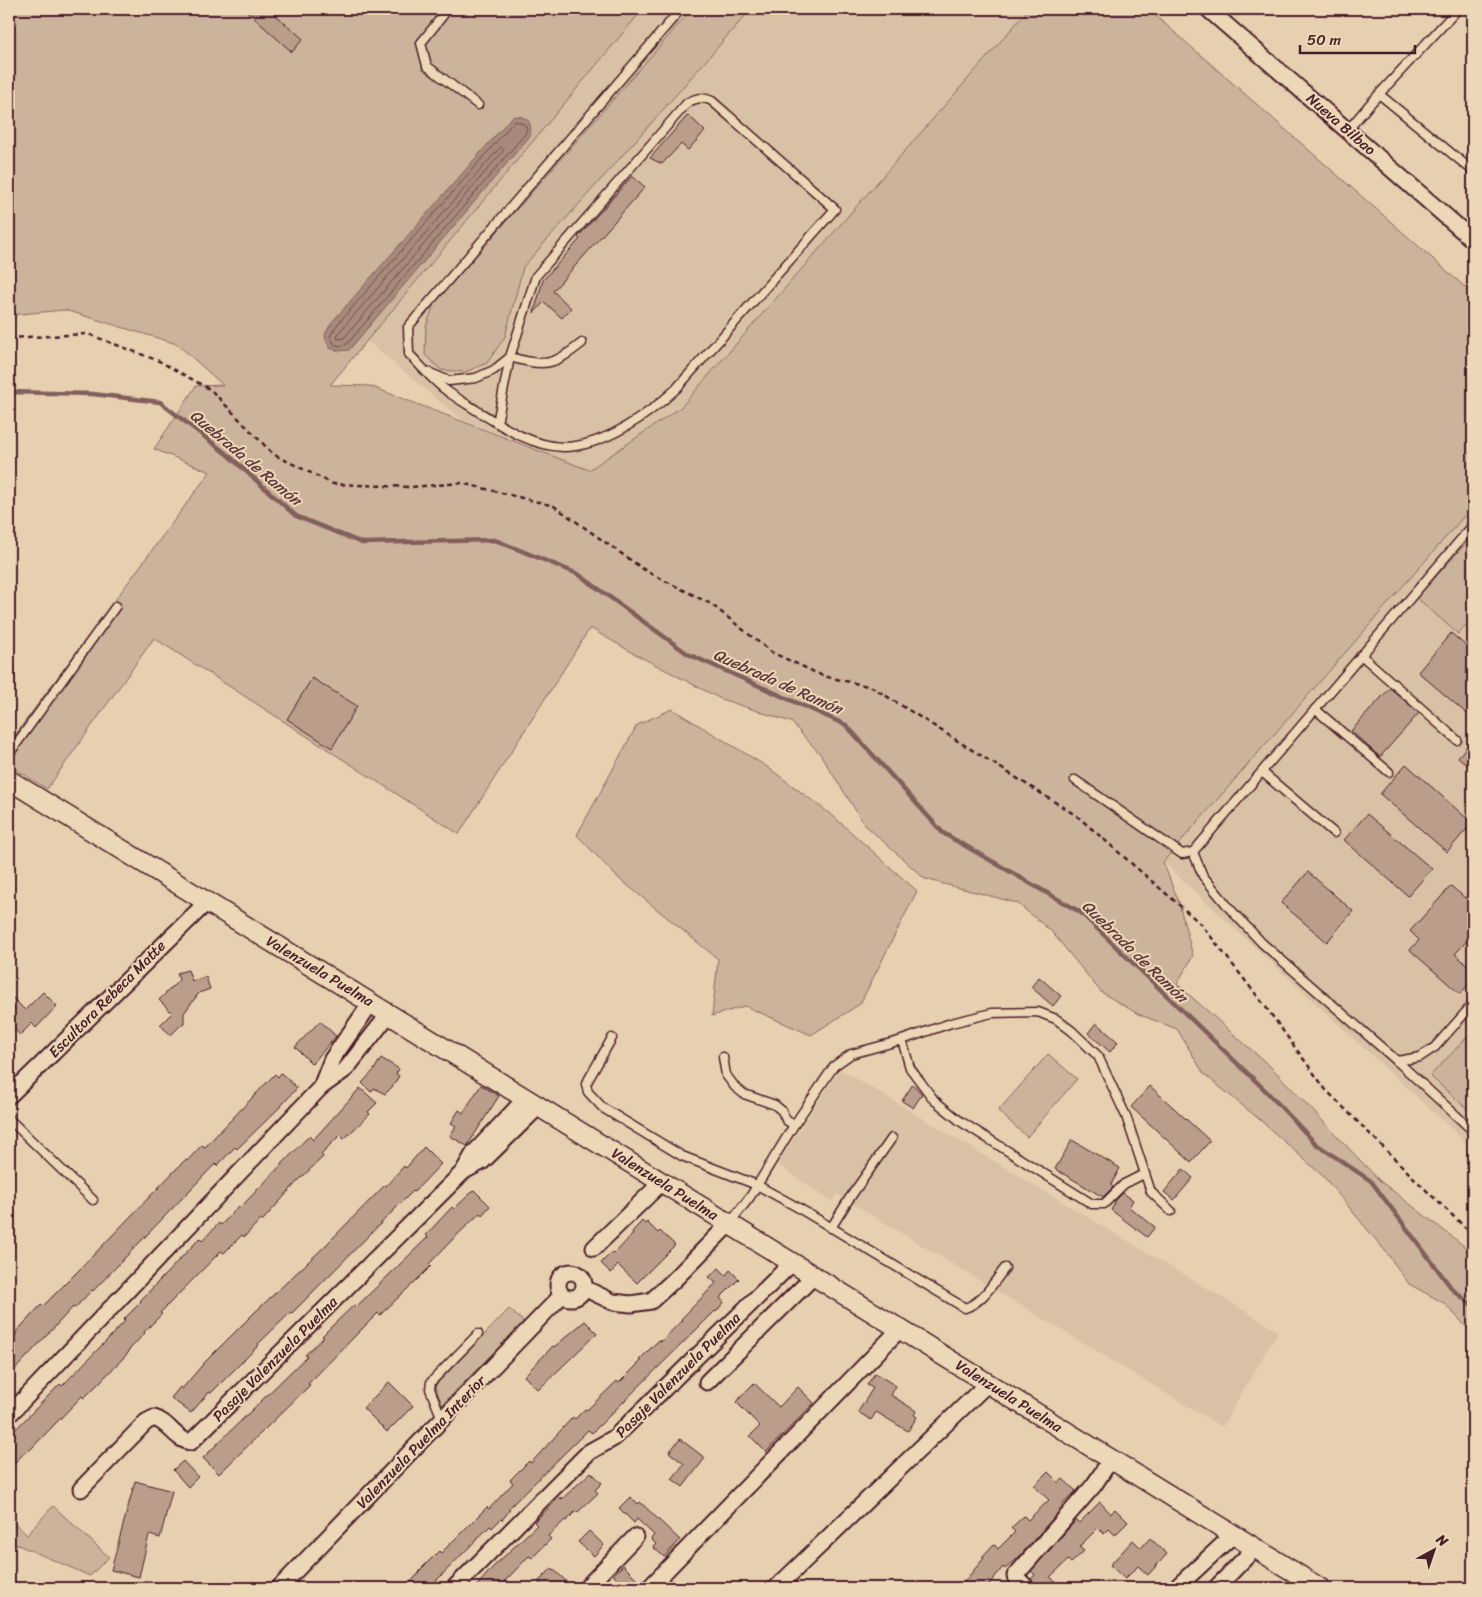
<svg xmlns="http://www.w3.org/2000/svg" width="1482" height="1597" font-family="Sriracha,sans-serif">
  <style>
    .built { fill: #d9c1a5 }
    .green { fill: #ccb39b; stroke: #8b6963 }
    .water { fill: #a88a7b; stroke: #825f5b }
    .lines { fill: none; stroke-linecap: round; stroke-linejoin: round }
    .shore { stroke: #704a4b; stroke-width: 1 }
    .stream { stroke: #825f5b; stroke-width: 4.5 }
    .building { fill: #ba9e8b; stroke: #4a1f2b }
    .service-casing { stroke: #4a1f2b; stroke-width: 11 }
    .minor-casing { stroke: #4a1f2b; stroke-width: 19 }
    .tertiary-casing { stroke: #4a1f2b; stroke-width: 22 }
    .path { stroke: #4a1f2b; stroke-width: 2.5; stroke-dasharray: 5 4; stroke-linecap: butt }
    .service { stroke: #ecd7b6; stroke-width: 8 }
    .minor { stroke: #ecd7b6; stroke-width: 15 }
    .tertiary { stroke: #ecd7b6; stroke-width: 19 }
    .labels { text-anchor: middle; stroke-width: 4; stroke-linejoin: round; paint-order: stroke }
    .street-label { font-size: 15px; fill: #4a1f2b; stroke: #ecd7b6 }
    .water-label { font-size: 16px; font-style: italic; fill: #623a3f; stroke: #ecd7b6 }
  </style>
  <rect width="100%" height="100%" fill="#e6d0b0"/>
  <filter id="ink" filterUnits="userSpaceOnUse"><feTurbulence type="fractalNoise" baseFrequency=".02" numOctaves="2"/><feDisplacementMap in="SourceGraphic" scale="10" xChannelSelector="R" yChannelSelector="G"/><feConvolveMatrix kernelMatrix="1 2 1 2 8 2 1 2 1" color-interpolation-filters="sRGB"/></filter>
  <g filter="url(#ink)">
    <g class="built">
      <polygon points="643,9 1029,9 681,407 589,470 462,420 367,341"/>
      <polygon points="1473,506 1473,1149 1163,862"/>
      <polygon points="840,1069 1278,1331 1222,1427 837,1194 832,1202 777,1164"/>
    </g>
    <g class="green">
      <polygon points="9,9 643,9 330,385 370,386 589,470 681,407 1029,9 1148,9 1473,294 1473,506 1163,862 1178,900 1193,956 1177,984 1273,1069 1380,1181 1473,1253 1473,1334 1444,1303 1409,1284 1386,1252 1324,1177 1259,1119 1204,1074 1177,1029 1138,1014 1101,992 1051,931 1017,903 925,879 865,825 820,754 791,722 721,699 633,653 590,628 459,834 154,638 47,789 9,765 9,743 210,472 154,449 196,386 223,385 177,344 65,310 9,315"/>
      <polygon points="692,9 751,9 654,120 523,267 505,337 487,363 465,372 441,370 425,355 426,327 434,304"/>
      <polygon points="1473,535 1473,617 1458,634 1417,598"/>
      <polygon points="672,709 766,766 833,816 917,891 860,1004 811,1035 745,1006 712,1016 718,959 616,876 577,835 637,725"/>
      <polygon points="1473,1031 1473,1114 1430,1076"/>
      <polygon points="1048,1054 1077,1079 1027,1137 998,1111"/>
      <polygon points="509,1309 524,1322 442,1405 435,1386"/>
      <polygon points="53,1506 109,1557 90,1576 9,1541 9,1518 27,1535"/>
    </g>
    <path class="water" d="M514 116C528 116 533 123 530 136L349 350 338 351 330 348 326 340 325 334 332 322 509 120Z"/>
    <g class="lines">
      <g class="shore">
        <polygon points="516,121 524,124 527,129 525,134 347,344 339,346 334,344 330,336 337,325 512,124"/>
        <polygon points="501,147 503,149 503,151 344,338 338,339 337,336 342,329"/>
      </g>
      <polyline class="stream" points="9,392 93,394 160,402 228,455 296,516 362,543 495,540 578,574 688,654 846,725 943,833 1080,912 1267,1092 1316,1144 1371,1181 1453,1290 1473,1306"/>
    </g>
    <g class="building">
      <polygon points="244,9 269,9 303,39 292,52"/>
      <polygon points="688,115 705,131 688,150 681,144 662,164 650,158"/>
      <polygon points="632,176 645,187 553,291 571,308 562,318 544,302 534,313 543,280 580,239 578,237"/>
      <polygon points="1451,633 1473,652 1473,719 1418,672"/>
      <polygon points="312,678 357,706 332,748 287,719"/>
      <polygon points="1390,688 1419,713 1380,757 1351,731"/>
      <polygon points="1473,739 1473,770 1458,757"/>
      <polygon points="1406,764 1472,823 1447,852 1380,794"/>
      <polygon points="1367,814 1432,869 1408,896 1344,840"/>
      <polygon points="1308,872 1353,911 1327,942 1281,903"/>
      <polygon points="1451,886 1465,898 1473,889 1473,934 1455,954 1473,970 1473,979 1460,994 1410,950 1419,940 1410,931"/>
      <polygon points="188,970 192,981 206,977 210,989 199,993 184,1013 184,1025 182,1024 171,1035 160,1025 172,1013 159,1000 179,980 177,973"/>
      <polygon points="1039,977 1061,996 1053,1006 1031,987"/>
      <polygon points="43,992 57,1006 36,1028 32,1023 20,1035 9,1024 9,994 25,1010"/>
      <polygon points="320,1021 336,1036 312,1064 295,1047"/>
      <polygon points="1096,1023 1118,1042 1110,1052 1088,1033"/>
      <polygon points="381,1058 399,1069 396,1074 399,1076 393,1086 385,1094 374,1088 371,1092 362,1083 374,1070"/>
      <polygon points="281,1073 297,1088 281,1106 237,1149 235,1147 217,1166 215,1164 93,1291 92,1290 75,1308 73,1307 9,1376 9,1342 17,1334 15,1333 41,1305 43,1306 79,1270 185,1160 187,1161 202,1145 205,1147 275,1074 278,1077"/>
      <polygon points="913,1084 922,1094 913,1108 902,1101"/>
      <polygon points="481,1085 499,1096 467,1146 450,1136 456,1126 451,1123 459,1110 463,1113"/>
      <polygon points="1150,1086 1210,1141 1191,1162 1131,1107"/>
      <polygon points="360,1088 377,1103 368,1112 370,1114 344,1139 340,1135 321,1154 323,1157 297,1182 262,1221 261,1219 244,1237 242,1235 224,1253 221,1251 160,1313 162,1314 144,1332 145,1333 128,1351 129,1352 101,1381 84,1398 82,1396 29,1451 28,1449 9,1469 9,1436 60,1384 62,1386 108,1339 125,1321 123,1320 141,1302 140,1301 200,1238 202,1241 219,1223 221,1225 239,1206 240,1208 309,1136 313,1140"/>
      <polygon points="1072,1140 1120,1168 1111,1185 1113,1187 1103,1197 1055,1169"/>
      <polygon points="424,1147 441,1164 414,1192 413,1191 394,1210 292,1313 291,1312 258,1344 259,1345 211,1393 209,1392 191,1413 171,1398 180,1387 182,1389 204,1363 253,1314 324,1247 385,1185 386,1186 404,1166 406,1168"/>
      <polygon points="1183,1169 1193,1178 1174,1200 1164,1192"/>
      <polygon points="474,1190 490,1206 482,1215 480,1213 451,1241 429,1264 431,1266 421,1276 380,1315 378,1313 360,1331 308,1384 310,1385 219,1474 203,1458 307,1356 305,1355 324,1337 322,1336 332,1326 354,1305 356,1307 428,1237 426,1235 452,1207 454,1209"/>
      <polygon points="1123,1193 1133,1200 1129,1207 1155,1227 1147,1237 1111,1210 1115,1203 1114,1202"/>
      <polygon points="642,1221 645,1224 647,1222 658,1233 660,1231 675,1245 637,1283 618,1265 611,1273 601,1263 612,1252 614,1254 633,1234 632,1232"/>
      <polygon points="719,1268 726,1275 730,1270 739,1279 720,1298 724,1302 716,1312 715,1311 706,1320 592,1433 588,1430 508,1509 510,1510 502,1520 501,1519 492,1528 490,1526 429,1588 405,1588 419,1573 418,1572 439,1551 441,1553 487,1507 489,1509 513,1483 510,1480 529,1461 531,1463 573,1417 575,1419 585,1409 587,1410 617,1381 619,1383 641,1361 639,1360 659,1340 661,1342 682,1320 681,1319 716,1283 709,1277"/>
      <polygon points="585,1321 597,1333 538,1390 524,1376 553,1346 554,1347"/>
      <polygon points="875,1373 896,1386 891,1395 916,1411 914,1415 917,1417 908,1431 876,1412 871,1420 858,1412 873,1388 867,1385"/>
      <polygon points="389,1382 413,1406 387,1432 363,1408"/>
      <polygon points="754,1383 779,1407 798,1387 814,1403 766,1452 750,1436 760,1426 736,1402"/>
      <polygon points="680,1439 705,1458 683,1487 672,1479 684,1464 669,1452"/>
      <polygon points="183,1461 198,1477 188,1487 173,1470"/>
      <polygon points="591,1472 602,1483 595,1490 598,1493 578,1512 576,1511 566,1521 565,1520 548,1536 551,1539 532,1558 529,1556 505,1581 512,1588 475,1588 492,1568 537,1525 534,1522 560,1497 562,1499"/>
      <polygon points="1048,1472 1059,1483 1063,1479 1076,1491 1061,1506 1063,1507 1018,1558 1005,1569 1003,1567 986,1588 959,1588 984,1558 982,1557 994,1544 998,1549 1015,1532 1011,1528 1024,1516 1028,1520 1049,1500 1034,1486"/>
      <polygon points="135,1481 172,1491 160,1538 149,1535 139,1577 111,1570"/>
      <polygon points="630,1497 638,1504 640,1502 680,1540 664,1557 653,1547 656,1544 651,1539 654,1535 637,1519 634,1523 619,1508"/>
      <polygon points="1100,1502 1111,1514 1115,1509 1128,1522 1115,1535 1109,1529 1104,1534 1098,1528 1079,1547 1084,1551 1071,1563 1068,1560 1050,1577 1055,1581 1048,1588 1037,1588 1031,1579 1035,1575 1031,1571 1076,1520 1079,1523"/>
      <polygon points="589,1531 604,1545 594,1556 578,1542"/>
      <polygon points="1150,1538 1167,1554 1148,1575 1138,1566 1125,1579 1110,1565 1133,1540 1141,1548"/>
      <polygon points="623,1565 641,1583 640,1588 609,1588 617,1579 613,1575"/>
      <polygon points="552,1568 567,1582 561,1588 545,1588 538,1582"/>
    </g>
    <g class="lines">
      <g class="service-casing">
        <g id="service">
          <polyline points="448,9 421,43 427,66 478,105"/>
          <polyline points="1379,94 1473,171"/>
          <polyline points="1348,130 1369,105 1458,9"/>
          <path d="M428 372 449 381 476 378 494 370 510 357 536 276 687 103C695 98 703 96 712 101L835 209 676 389C648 415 603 447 563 447 531 446 502 426 476 410 467 404 456 398 447 391 433 381 421 366 409 354L408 327 681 9"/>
          <path d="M497 423 510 357C545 367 553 366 582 343"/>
          <polyline points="1361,655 1457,740"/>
          <polyline points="1315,709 1389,772"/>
          <polyline points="9,754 116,606"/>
          <polyline points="1262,772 1334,833"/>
          <polyline points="1075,780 1182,854 1193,852 1473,525"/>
          <polyline points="1193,852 1203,876 1231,910 1262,943 1397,1061 1473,1131"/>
          <path d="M612 1038 586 1084 588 1092 603 1108 682 1156 757 1185 797 1207 965 1308C983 1302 993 1283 1005 1268"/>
          <polyline points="902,1040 910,1068 934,1100 960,1121 1092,1204 1104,1204 1124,1184 1144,1174"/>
          <polyline points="723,1057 726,1075 735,1087 744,1094 775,1105 782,1111 786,1120 794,1125"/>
          <polyline points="1397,1061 1420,1057 1435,1047 1473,1004"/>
          <polyline points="9,1119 93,1200"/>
          <polyline points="729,1224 750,1197 794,1125 834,1066 851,1054 902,1040 951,1023 992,1013 1038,1012 1056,1019 1072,1031 1098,1056 1126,1116 1151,1192 1171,1211"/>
          <polyline points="831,1228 849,1199 892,1138"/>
          <polyline points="442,1419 430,1389 431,1382 478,1334"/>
        </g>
      </g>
      <g class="minor-casing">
        <g id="minor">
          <polyline points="1208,9 1473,240"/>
          <polyline points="321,1087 332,1059 371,1003"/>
          <polyline points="9,1096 207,902"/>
          <polyline points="464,1171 483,1161 539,1106"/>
          <polyline points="594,1248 662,1182"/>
          <circle cx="571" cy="1285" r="13"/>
          <polyline points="584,1288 613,1302 631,1304 651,1301 674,1280 729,1224"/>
          <polyline points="707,1382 814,1276"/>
          <polyline points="9,1415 321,1087 346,1069 389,1014"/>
          <path d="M81 1489 146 1422 154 1418C169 1422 175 1440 191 1442L463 1172 474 1153 526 1098"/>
          <polyline points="279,1588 562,1295"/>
          <polyline points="454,1588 589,1452 614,1438 792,1263"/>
          <polyline points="586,1588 635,1537"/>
          <polyline points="649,1588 900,1329"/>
          <polyline points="776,1588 988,1383"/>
          <polyline points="1027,1588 1015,1576 1094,1485 1111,1459"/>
          <polyline points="1176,1588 1233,1535"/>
          <polyline points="1216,1588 1255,1548"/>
        </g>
      </g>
      <g class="tertiary-casing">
        <polyline id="tertiary" points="9,780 1320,1588"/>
      </g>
      <polyline class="path" points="9,338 88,334 159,361 211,390 273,454 333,484 411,487 462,483 554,506 646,571 711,604 771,652 823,676 872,687 1077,816 1201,924 1265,1006 1326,1090 1428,1192 1473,1235"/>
      <use href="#service" class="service"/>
      <use href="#minor" class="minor"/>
      <use href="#tertiary" class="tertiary"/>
    </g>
  </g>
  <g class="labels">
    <g class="street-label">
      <text transform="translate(1341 124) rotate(41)" y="5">Nueva Bilbao</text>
      <text transform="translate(320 971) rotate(31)" y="5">Valenzuela Puelma</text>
      <text transform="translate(107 999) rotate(-45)" y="5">Escultora Rebeca Matte</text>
      <text transform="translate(665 1184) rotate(32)" y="5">Valenzuela Puelma</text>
      <text transform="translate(275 1359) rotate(-45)" y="5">Pasaje Valenzuela Puelma</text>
      <text transform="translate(678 1375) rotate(-45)" y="5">Pasaje Valenzuela Puelma</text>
      <text transform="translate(1009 1396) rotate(32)" y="5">Valenzuela Puelma</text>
      <text transform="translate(421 1442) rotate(-46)" y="5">Valenzuela Puelma Interior</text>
    </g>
    <g class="water-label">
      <text transform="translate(246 457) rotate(40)" y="6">Quebrada de Ramón</text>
      <text transform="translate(778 681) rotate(24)" y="6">Quebrada de Ramón</text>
      <text transform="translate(1135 951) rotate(44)" y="6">Quebrada de Ramón</text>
    </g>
  </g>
  <rect width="1482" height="1597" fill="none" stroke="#ecd7b6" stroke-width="30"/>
  <rect x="15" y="15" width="1452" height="1567" fill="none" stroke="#4a1f2b" stroke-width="2" filter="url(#ink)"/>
  <g transform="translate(1434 1550) rotate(40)" stroke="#ecd7b6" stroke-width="4" paint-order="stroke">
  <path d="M0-4L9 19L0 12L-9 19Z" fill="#4a1f2b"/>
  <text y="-8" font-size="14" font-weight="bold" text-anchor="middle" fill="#4a1f2b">N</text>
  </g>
  <path d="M1300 45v8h115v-8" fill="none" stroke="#4a1f2b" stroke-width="2.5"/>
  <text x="1307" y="45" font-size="15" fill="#4a1f2b" stroke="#ecd7b6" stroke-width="4" paint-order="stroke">50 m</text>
</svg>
